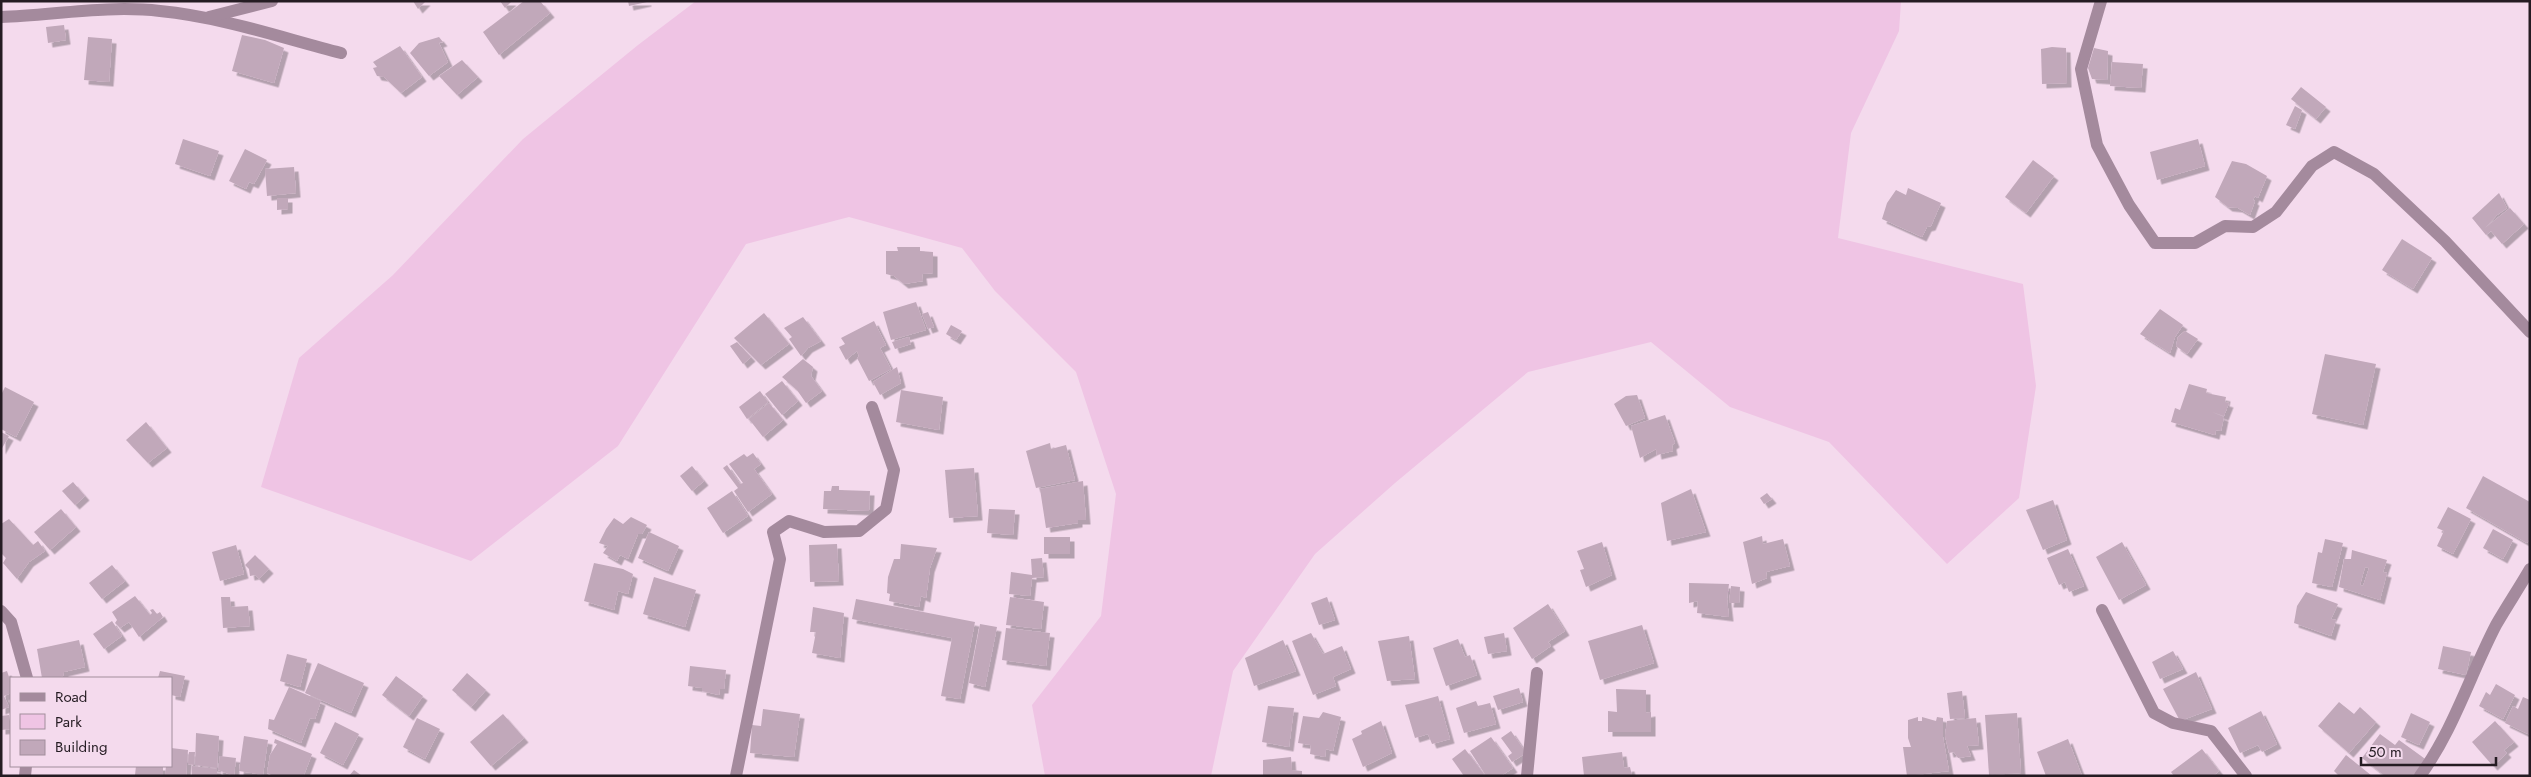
<svg xmlns="http://www.w3.org/2000/svg" width="2531" height="777" font-family="Jost,sans-serif">
  <style>
    .green { fill: #efc4e4 }
    .building { fill: #c1a8ba; fill-rule: evenodd; filter: url(#shadow) }
    .lines { fill: none; stroke-linecap: round; stroke-linejoin: round }
    .minor { stroke: #a48a9d; stroke-width: 12 }
  </style>
  <defs>
    <filter id="shadow"><feDropShadow dx="4.5" dy="4.5" stdDeviation="0" flood-color="#0004"/></filter>
  </defs>
  <rect width="100%" height="100%" fill="#f4daed"/>
  <polygon class="green" points="696,1 1901,1 1899,31 1851,133 1838,238 2023,284 2036,386 2019,498 1947,564 1829,442 1730,407 1651,342 1528,372 1395,483 1315,554 1233,671 1211,776 1045,776 1032,705 1101,616 1116,494 1076,372 995,291 962,248 849,217 746,244 618,446 471,561 261,487 299,358 393,275 523,139 638,45"/>
  <g class="building">
    <polygon points="413,1 426,1 418,9"/>
    <polygon points="500,1 512,1 505,8"/>
    <polygon points="524,1 540,1 550,13 499,55 483,32"/>
    <polygon points="628,1 647,1 647,2 629,6"/>
    <polygon points="64,25 66,40 48,43 46,27"/>
    <polygon points="242,35 265,40 284,48 274,83 232,71"/>
    <polygon points="88,37 112,39 109,82 84,80"/>
    <polygon points="439,37 443,42 439,43 448,62 429,76 410,53 419,43"/>
    <polygon points="400,46 422,77 401,93 384,77 377,76 373,68 377,67 373,62"/>
    <polygon points="2052,47 2066,48 2067,83 2042,84 2041,49"/>
    <polygon points="2094,48 2108,51 2107,80 2092,79 2088,68"/>
    <polygon points="462,60 478,77 457,95 439,76"/>
    <polygon points="2112,62 2143,64 2141,88 2110,86"/>
    <polygon points="2301,87 2326,107 2316,119 2291,99"/>
    <polygon points="2295,106 2302,110 2295,129 2286,125"/>
    <polygon points="183,139 219,151 210,176 175,164"/>
    <polygon points="2198,139 2205,166 2157,180 2150,152"/>
    <polygon points="245,149 267,160 254,184 249,182 246,189 229,181"/>
    <polygon points="2033,160 2054,176 2026,213 2005,197"/>
    <polygon points="2232,161 2246,164 2267,176 2258,198 2255,196 2253,200 2255,201 2250,215 2238,208 2228,207 2215,197"/>
    <polygon points="294,167 296,193 267,196 265,169"/>
    <polygon points="1908,188 1941,203 1931,226 1927,227 1922,237 1882,219 1887,203 1896,190 1906,195"/>
    <polygon points="2499,193 2507,208 2497,215 2485,228 2510,208 2524,224 2502,244 2491,231 2486,235 2472,218"/>
    <polygon points="277,198 288,198 288,209 277,210"/>
    <polygon points="2402,239 2432,258 2413,289 2382,270"/>
    <polygon points="897,247 920,247 920,251 933,252 933,273 922,274 923,281 904,284 894,276 886,274 886,251 898,251"/>
    <polygon points="916,302 926,330 891,340 883,312"/>
    <polygon points="2160,309 2183,325 2175,337 2170,353 2140,334"/>
    <polygon points="928,312 934,327 928,329 922,314"/>
    <polygon points="764,313 789,344 761,365 734,338"/>
    <polygon points="803,317 821,341 808,348 801,356 789,339 792,337 784,328"/>
    <polygon points="874,321 886,345 880,348 891,369 869,381 857,358 859,356 857,351 846,360 839,347 845,344 841,338"/>
    <polygon points="951,325 962,331 956,340 946,334"/>
    <polygon points="2185,331 2198,339 2187,354 2176,346 2178,337"/>
    <polygon points="909,337 911,344 895,349 892,342"/>
    <polygon points="737,342 751,357 743,364 730,346"/>
    <polygon points="2325,354 2376,364 2363,425 2312,414"/>
    <polygon points="803,359 813,367 811,376 822,391 806,403 797,390 782,377"/>
    <polygon points="897,367 901,383 880,395 873,382"/>
    <polygon points="782,381 798,401 782,415 765,394"/>
    <polygon points="2189,384 2207,389 2206,393 2226,397 2225,402 2229,403 2224,416 2212,412 2224,417 2221,431 2216,430 2215,435 2171,422 2175,408 2180,410"/>
    <polygon points="5,387 34,402 16,437 1,429 1,395"/>
    <polygon points="901,390 943,397 939,430 896,422"/>
    <polygon points="760,391 768,402 747,419 739,407"/>
    <polygon points="1637,395 1645,418 1626,426 1614,404 1626,396"/>
    <polygon points="769,403 783,420 763,437 749,419"/>
    <polygon points="1665,415 1675,443 1672,445 1673,451 1657,455 1656,449 1640,458 1631,426"/>
    <polygon points="146,422 167,448 148,463 126,440"/>
    <polygon points="1,432 9,436 1,450"/>
    <polygon points="1050,443 1051,449 1066,445 1075,480 1036,488 1026,451"/>
    <polygon points="753,453 761,464 754,469 772,494 748,512 734,491 738,488 723,468 727,465 740,484 743,483 729,464 744,454 747,457"/>
    <polygon points="692,466 704,481 692,491 680,476"/>
    <polygon points="974,468 978,516 949,518 945,470"/>
    <polygon points="2483,476 2530,502 2530,539 2527,543 2466,508"/>
    <polygon points="1083,481 1086,520 1078,520 1078,523 1046,528 1040,489"/>
    <polygon points="73,482 85,496 75,505 62,491"/>
    <polygon points="832,486 839,486 839,490 870,491 869,511 823,509 824,491 831,491"/>
    <polygon points="1691,489 1706,532 1667,541 1661,503"/>
    <polygon points="732,491 748,516 723,533 707,508"/>
    <polygon points="1767,493 1772,499 1764,504 1760,498"/>
    <polygon points="2053,500 2067,540 2043,550 2026,510"/>
    <polygon points="2448,507 2471,519 2453,554 2437,546 2444,531 2437,528"/>
    <polygon points="61,509 76,527 50,550 34,532"/>
    <polygon points="989,509 1015,510 1013,535 987,533"/>
    <polygon points="631,517 647,525 642,534 638,534 628,559 620,555 617,561 603,553 608,546 599,543 606,529 614,518 623,524"/>
    <polygon points="9,519 33,545 38,541 45,551 29,562 17,579 3,563 6,558 1,553 1,524"/>
    <polygon points="2493,529 2513,540 2503,559 2483,548"/>
    <polygon points="649,532 679,546 668,571 638,558"/>
    <polygon points="1762,536 1763,544 1783,539 1790,566 1766,572 1767,578 1752,584 1743,542"/>
    <rect x="1044" y="537" width="26" height="17"/>
    <polygon points="2325,539 2343,543 2332,587 2312,583 2318,552 2322,553"/>
    <polygon points="1602,542 1612,575 1586,587 1580,570 1584,569 1577,551"/>
    <polygon points="2122,542 2146,585 2119,600 2096,557"/>
    <polygon points="837,544 839,581 810,582 809,545"/>
    <polygon points="901,544 937,548 930,568 926,598 921,596 919,607 889,601 890,594 887,593 888,577 894,559 900,559"/>
    <polygon points="236,545 244,574 220,581 212,552"/>
    <polygon points="2068,549 2084,586 2069,592 2065,582 2059,585 2047,558"/>
    <path d="M2352 550 2387 560 2383 572 2387 573 2380 600 2339 587 2344 559H2351ZM2365 567 2369 568 2363 586 2360 585Z"/>
    <polygon points="255,555 269,569 259,579 255,575 250,576 249,569 245,565"/>
    <polygon points="1042,558 1044,577 1032,578 1030,596 1009,594 1011,572 1032,575 1031,559"/>
    <polygon points="594,563 623,569 633,574 628,594 618,591 614,610 584,601"/>
    <polygon points="112,565 125,581 102,599 89,583"/>
    <polygon points="654,577 696,590 685,627 643,614"/>
    <polygon points="1689,583 1729,584 1727,599 1729,617 1697,613 1698,601 1689,603"/>
    <polygon points="1731,586 1740,587 1739,603 1729,603"/>
    <polygon points="2306,592 2338,604 2331,619 2336,620 2331,636 2294,623 2297,606"/>
    <polygon points="135,596 150,615 152,613 150,610 153,609 157,614 160,612 163,617 139,637 129,622 120,628 115,623 117,620 112,612"/>
    <polygon points="221,597 230,597 231,607 248,606 250,626 223,628"/>
    <polygon points="1010,597 1044,602 1041,629 1006,625"/>
    <polygon points="1327,597 1335,620 1319,625 1311,603"/>
    <polygon points="856,599 975,622 960,699 941,696 952,638 852,619"/>
    <polygon points="1548,604 1565,631 1548,642 1551,646 1532,659 1513,628"/>
    <polygon points="813,607 844,613 840,658 812,653 816,632 810,632"/>
    <polygon points="112,621 122,636 104,649 93,634"/>
    <polygon points="980,624 997,627 985,687 969,683"/>
    <polygon points="1642,625 1654,663 1600,680 1588,641"/>
    <polygon points="1006,628 1050,633 1046,666 1002,660"/>
    <polygon points="1311,633 1323,654 1342,646 1351,669 1333,677 1336,686 1313,695 1292,641"/>
    <polygon points="1504,633 1507,651 1488,654 1484,637"/>
    <polygon points="1409,636 1415,679 1387,681 1378,641"/>
    <polygon points="1458,639 1465,657 1470,655 1477,675 1446,686 1433,648"/>
    <polygon points="79,640 85,667 64,672 63,676 57,678 42,678 37,649"/>
    <polygon points="1283,640 1296,671 1254,686 1245,658"/>
    <polygon points="2443,646 2471,652 2466,675 2438,669"/>
    <polygon points="2173,651 2183,669 2160,679 2152,662"/>
    <polygon points="287,654 307,659 300,687 280,681"/>
    <polygon points="318,663 364,683 351,713 305,693"/>
    <polygon points="690,666 726,670 724,689 720,689 719,695 702,691 702,688 688,686"/>
    <polygon points="7,671 11,683 11,693 4,696 9,707 1,710 1,673"/>
    <polygon points="160,671 185,676 180,697 171,695 171,678 158,678"/>
    <polygon points="2196,672 2212,709 2180,721 2163,689"/>
    <polygon points="467,673 486,690 471,707 452,690"/>
    <polygon points="396,676 423,696 409,716 382,695"/>
    <polygon points="2496,684 2515,695 2503,719 2479,706 2486,692 2490,695"/>
    <polygon points="289,687 321,701 315,719 310,718 301,743 268,729 269,719 274,720"/>
    <polygon points="1519,688 1523,702 1498,710 1493,696"/>
    <polygon points="1616,689 1646,690 1646,713 1651,712 1651,732 1608,732 1608,711 1617,712"/>
    <polygon points="1962,691 1965,718 1950,719 1947,693"/>
    <polygon points="1438,696 1450,739 1432,744 1428,734 1415,738 1405,705"/>
    <polygon points="2523,697 2530,700 2530,735 2505,723 2513,706 2518,709"/>
    <polygon points="1476,701 1478,706 1490,703 1496,724 1464,733 1456,708"/>
    <polygon points="2339,702 2354,714 2360,707 2376,722 2349,753 2318,726"/>
    <polygon points="1268,706 1294,708 1289,747 1262,742"/>
    <polygon points="763,709 800,714 794,757 750,753 752,725 761,726"/>
    <polygon points="2261,711 2277,744 2262,752 2258,745 2240,753 2228,728"/>
    <polygon points="1323,712 1341,717 1333,751 1326,749 1325,757 1310,754 1311,745 1298,743 1303,716 1319,718"/>
    <polygon points="2017,713 2021,773 1989,775 1985,715"/>
    <polygon points="2411,713 2430,722 2419,745 2401,737"/>
    <polygon points="503,714 524,738 491,766 470,742"/>
    <polygon points="9,715 11,729 1,730 1,716"/>
    <polygon points="1918,717 1918,721 1922,721 1922,717 1936,721 1937,717 1943,718 1943,737 1949,771 1907,776 1903,747 1911,747 1908,738 1908,720"/>
    <polygon points="417,718 440,729 425,759 403,747"/>
    <polygon points="1976,718 1979,745 1967,746 1971,756 1958,758 1954,752 1949,753 1945,736 1947,721"/>
    <polygon points="1381,721 1392,753 1363,767 1352,739 1362,734 1361,731"/>
    <polygon points="2495,721 2514,742 2504,750 2507,753 2493,766 2472,742"/>
    <polygon points="335,722 359,734 343,765 320,753"/>
    <polygon points="1511,731 1526,753 1512,762 1508,756 1512,753 1501,738"/>
    <polygon points="196,733 219,736 217,768 195,765"/>
    <polygon points="2380,734 2395,745 2399,740 2428,761 2417,776 2385,776 2362,758"/>
    <polygon points="244,736 268,740 263,775 239,771"/>
    <polygon points="1491,737 1513,768 1501,776 1486,776 1470,751"/>
    <polygon points="275,739 312,754 304,775 273,776 267,773 270,755 277,744 274,743"/>
    <polygon points="2068,739 2082,776 2046,776 2037,752"/>
    <polygon points="171,748 188,750 186,776 165,775 166,766 171,766"/>
    <polygon points="1465,749 1484,774 1482,776 1464,776 1452,759"/>
    <polygon points="2202,749 2219,771 2213,776 2174,776 2171,772"/>
    <polygon points="189,752 195,752 194,765 188,764"/>
    <polygon points="1622,752 1624,768 1630,767 1632,776 1584,776 1582,757"/>
    <polygon points="2346,755 2372,776 2339,776 2334,771"/>
    <polygon points="220,756 236,758 234,776 218,770"/>
    <polygon points="1291,757 1292,770 1302,771 1302,776 1263,776 1263,760"/>
    <polygon points="136,766 163,766 163,775 135,775"/>
    <polygon points="192,766 217,769 217,776 192,776"/>
    <polygon points="354,770 362,776 349,776"/>
  </g>
  <g class="lines">
    <g class="minor">
      <polyline points="2101,1 2081,69 2097,145 2129,205 2155,243 2195,243 2225,226 2253,227 2276,212 2312,166 2334,152 2374,174 2445,241 2530,332"/>
      <path d="M1 17C54 15 108 5 160 11 222 17 282 38 341 53"/>
      <polyline points="209,17 272,1"/>
      <polyline points="2102,610 2154,713 2173,723 2211,731 2246,776"/>
      <polyline points="1,611 11,622 27,678"/>
      <polyline points="25,776 26,766"/>
      <polyline points="736,776 780,559 773,532 789,521 824,532 859,531 886,509 894,470 872,407"/>
      <polyline points="1527,776 1537,673"/>
      <path d="M2420 776C2454 729 2470 675 2496 625 2507 606 2519 588 2530 569"/>
    </g>
  </g>
  <rect width="2531" height="777" fill="none" stroke="#251c23" stroke-width="5"/>
  <rect x="10" y="677" width="162" height="90" fill="#f4daed" stroke="#a18e9c"/>
  <rect x="20" y="693" width="25" height="8" fill="#a48a9d" stroke="#a18e9c"/>
  <text x="55" y="702" font-size="15" fill="#251c23">Road</text>
  <rect x="20" y="714" width="25" height="15" fill="#efc4e4" stroke="#a18e9c"/>
  <text x="55" y="727" font-size="15" fill="#251c23">Park</text>
  <rect x="20" y="740" width="25" height="15" fill="#c1a8ba" stroke="#a18e9c"/>
  <text x="55" y="752" font-size="15" fill="#251c23">Building</text>
  <path d="M2361 757v8h135v-8" fill="none" stroke="#251c23" stroke-width="2.5"/>
  <text x="2368" y="757" font-size="15" fill="#251c23" stroke="#f4daed" stroke-width="4" paint-order="stroke">50 m</text>
</svg>
